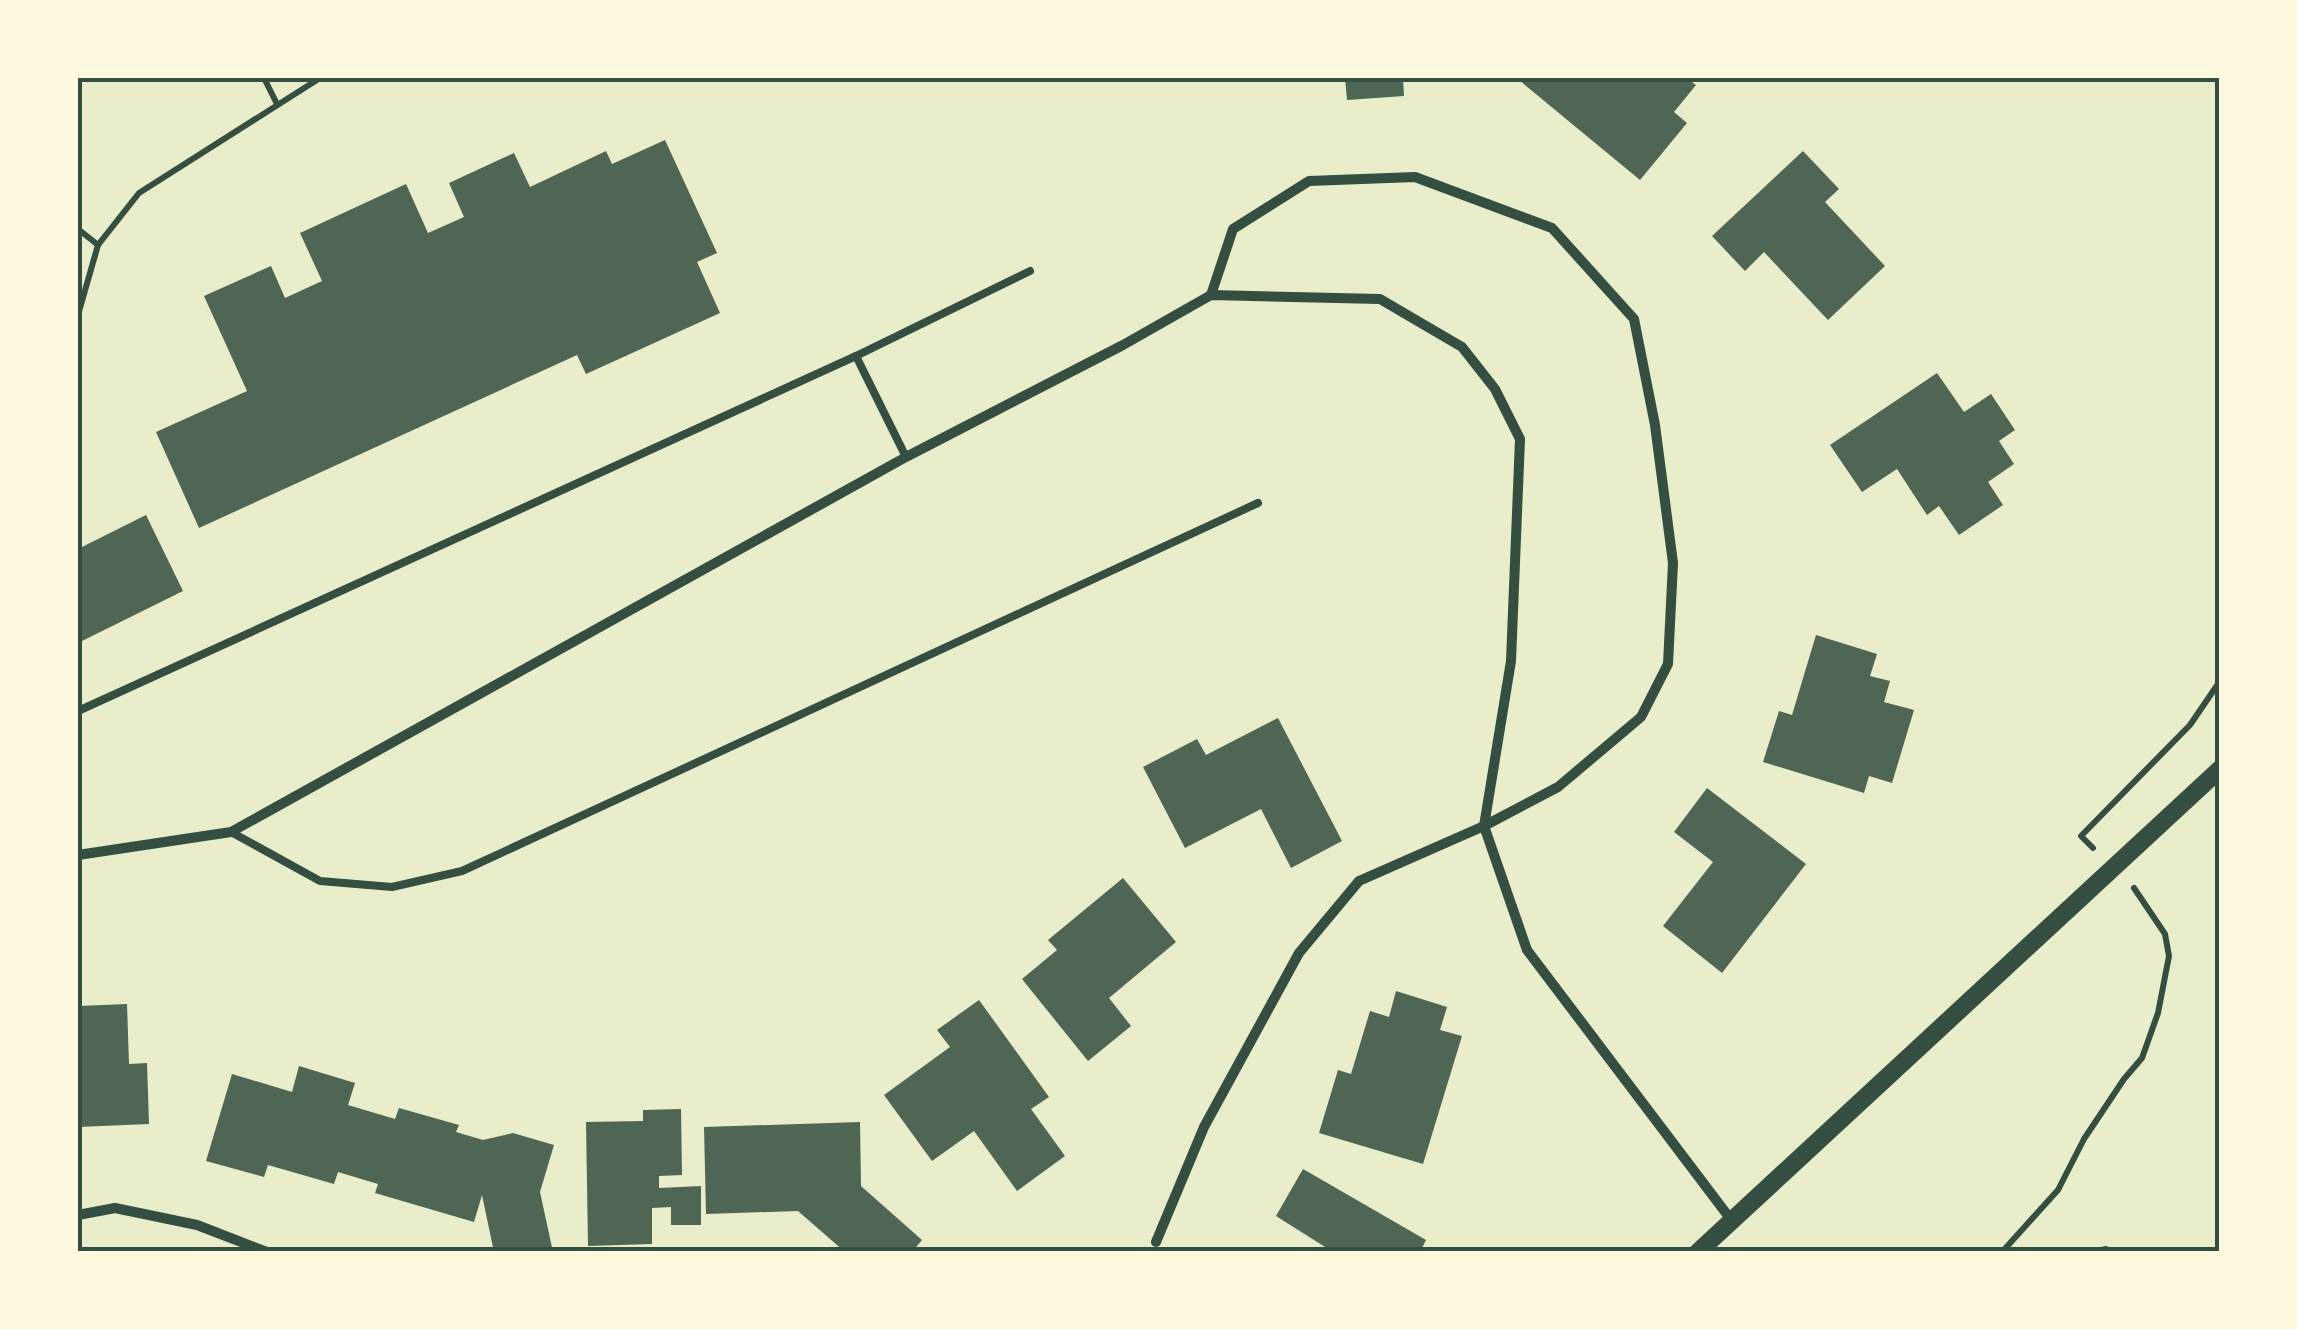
<svg xmlns="http://www.w3.org/2000/svg" width="2297" height="1329" font-family="'Asap Condensed',sans-serif">
  <style>
    .building { fill: #4f6655 }
    .lines { fill: none; stroke-linecap: round; stroke-linejoin: round }
    .path { stroke: #344e41; stroke-width: 6 }
    .service { stroke: #344e41; stroke-width: 8 }
    .minor { stroke: #344e41; stroke-width: 10 }
    .tertiary { stroke: #344e41; stroke-width: 18 }
    .neatline { fill: none; stroke: #344e41; stroke-width: 4 }
  </style>
  <rect width="100%" height="100%" fill="#e9edc9"/>
  <g class="building">
    <polygon points="1345,78 1403,78 1404,96 1347,100"/>
    <polygon points="1521,78 1686,78 1696,85 1674,112 1687,123 1640,180 1519,80"/>
    <polygon points="665,140 717,253 697,262 720,313 586,374 577,355 199,528 156,432 247,391 204,296 271,266 285,298 322,281 300,233 406,184 428,233 464,217 449,183 514,153 530,187 606,151 612,164"/>
    <polygon points="1803,151 1839,189 1825,202 1885,266 1828,320 1764,252 1745,271 1712,236"/>
    <polygon points="1937,373 1964,412 1991,394 2015,430 1999,441 2014,464 1988,482 2003,505 1959,535 1939,506 1927,515 1897,469 1862,492 1830,445"/>
    <polygon points="146,515 183,591 78,643 78,549"/>
    <polygon points="1816,635 1877,654 1870,676 1890,681 1884,702 1914,710 1892,783 1869,776 1864,793 1763,762 1779,711 1792,715"/>
    <polygon points="1278,718 1342,841 1291,868 1261,809 1185,848 1143,767 1197,739 1206,755"/>
    <polygon points="1707,788 1806,864 1722,973 1663,926 1713,862 1674,832"/>
    <polygon points="1123,878 1176,942 1109,998 1131,1026 1088,1061 1022,979 1057,950 1048,940"/>
    <polygon points="1396,991 1447,1007 1440,1030 1462,1036 1423,1164 1319,1133 1338,1070 1351,1074 1370,1011 1389,1017"/>
    <polygon points="979,1000 1049,1097 1031,1109 1065,1156 1017,1191 974,1131 932,1161 884,1095 950,1047 937,1030"/>
    <polygon points="127,1004 129,1064 147,1063 149,1124 78,1127 78,1006"/>
    <polygon points="299,1066 355,1083 348,1105 395,1119 399,1108 459,1125 456,1132 483,1140 513,1133 554,1145 540,1192 553,1252 494,1252 482,1195 474,1222 375,1193 378,1184 338,1172 334,1184 268,1165 264,1177 206,1161 232,1074 292,1092"/>
    <polygon points="681,1109 682,1175 659,1176 659,1188 701,1186 701,1225 671,1225 671,1207 652,1208 652,1244 588,1246 586,1122 643,1121 643,1110"/>
    <polygon points="860,1122 861,1186 922,1240 912,1252 845,1252 798,1211 706,1214 704,1127"/>
    <polygon points="1303,1169 1426,1240 1420,1252 1333,1252 1276,1216"/>
  </g>
  <g class="lines">
    <g class="path">
      <polyline points="264,78 277,104"/>
      <polyline points="78,229 98,245"/>
      <polyline points="78,315 98,245 139,193 320,78"/>
      <polyline points="2093,848 2081,836 2190,725 2220,681"/>
      <polyline points="2002,1252 2058,1190 2084,1139 2124,1079 2142,1058 2158,1013 2169,956 2165,934 2134,888"/>
      <polyline points="2093,1252 2106,1249 2110,1252"/>
    </g>
    <g class="service">
      <polyline points="856,356 906,457"/>
      <polyline points="78,711 856,356 1030,271"/>
      <polyline points="231,832 320,881 392,887 462,871 1258,503"/>
    </g>
    <g class="minor">
      <polyline points="78,855 231,832 906,457 1123,345 1211,295 1380,299 1462,347 1495,389 1520,439 1511,661 1484,826 1527,950 1732,1221"/>
      <polyline points="78,1215 115,1208 197,1225 267,1252"/>
      <polyline points="1156,1242 1204,1127 1299,953 1359,881 1484,826 1558,787 1641,717 1668,664 1673,563 1655,425 1634,319 1552,228 1415,177 1309,181 1233,229 1211,295"/>
    </g>
    <polyline class="tertiary" points="1698,1252 2220,769"/>
  </g>
  <rect width="2297" height="1329" fill="none" stroke="#fefae0" stroke-width="160"/>
  <rect x="80" y="80" width="2137" height="1169" class="neatline"/>
</svg>
